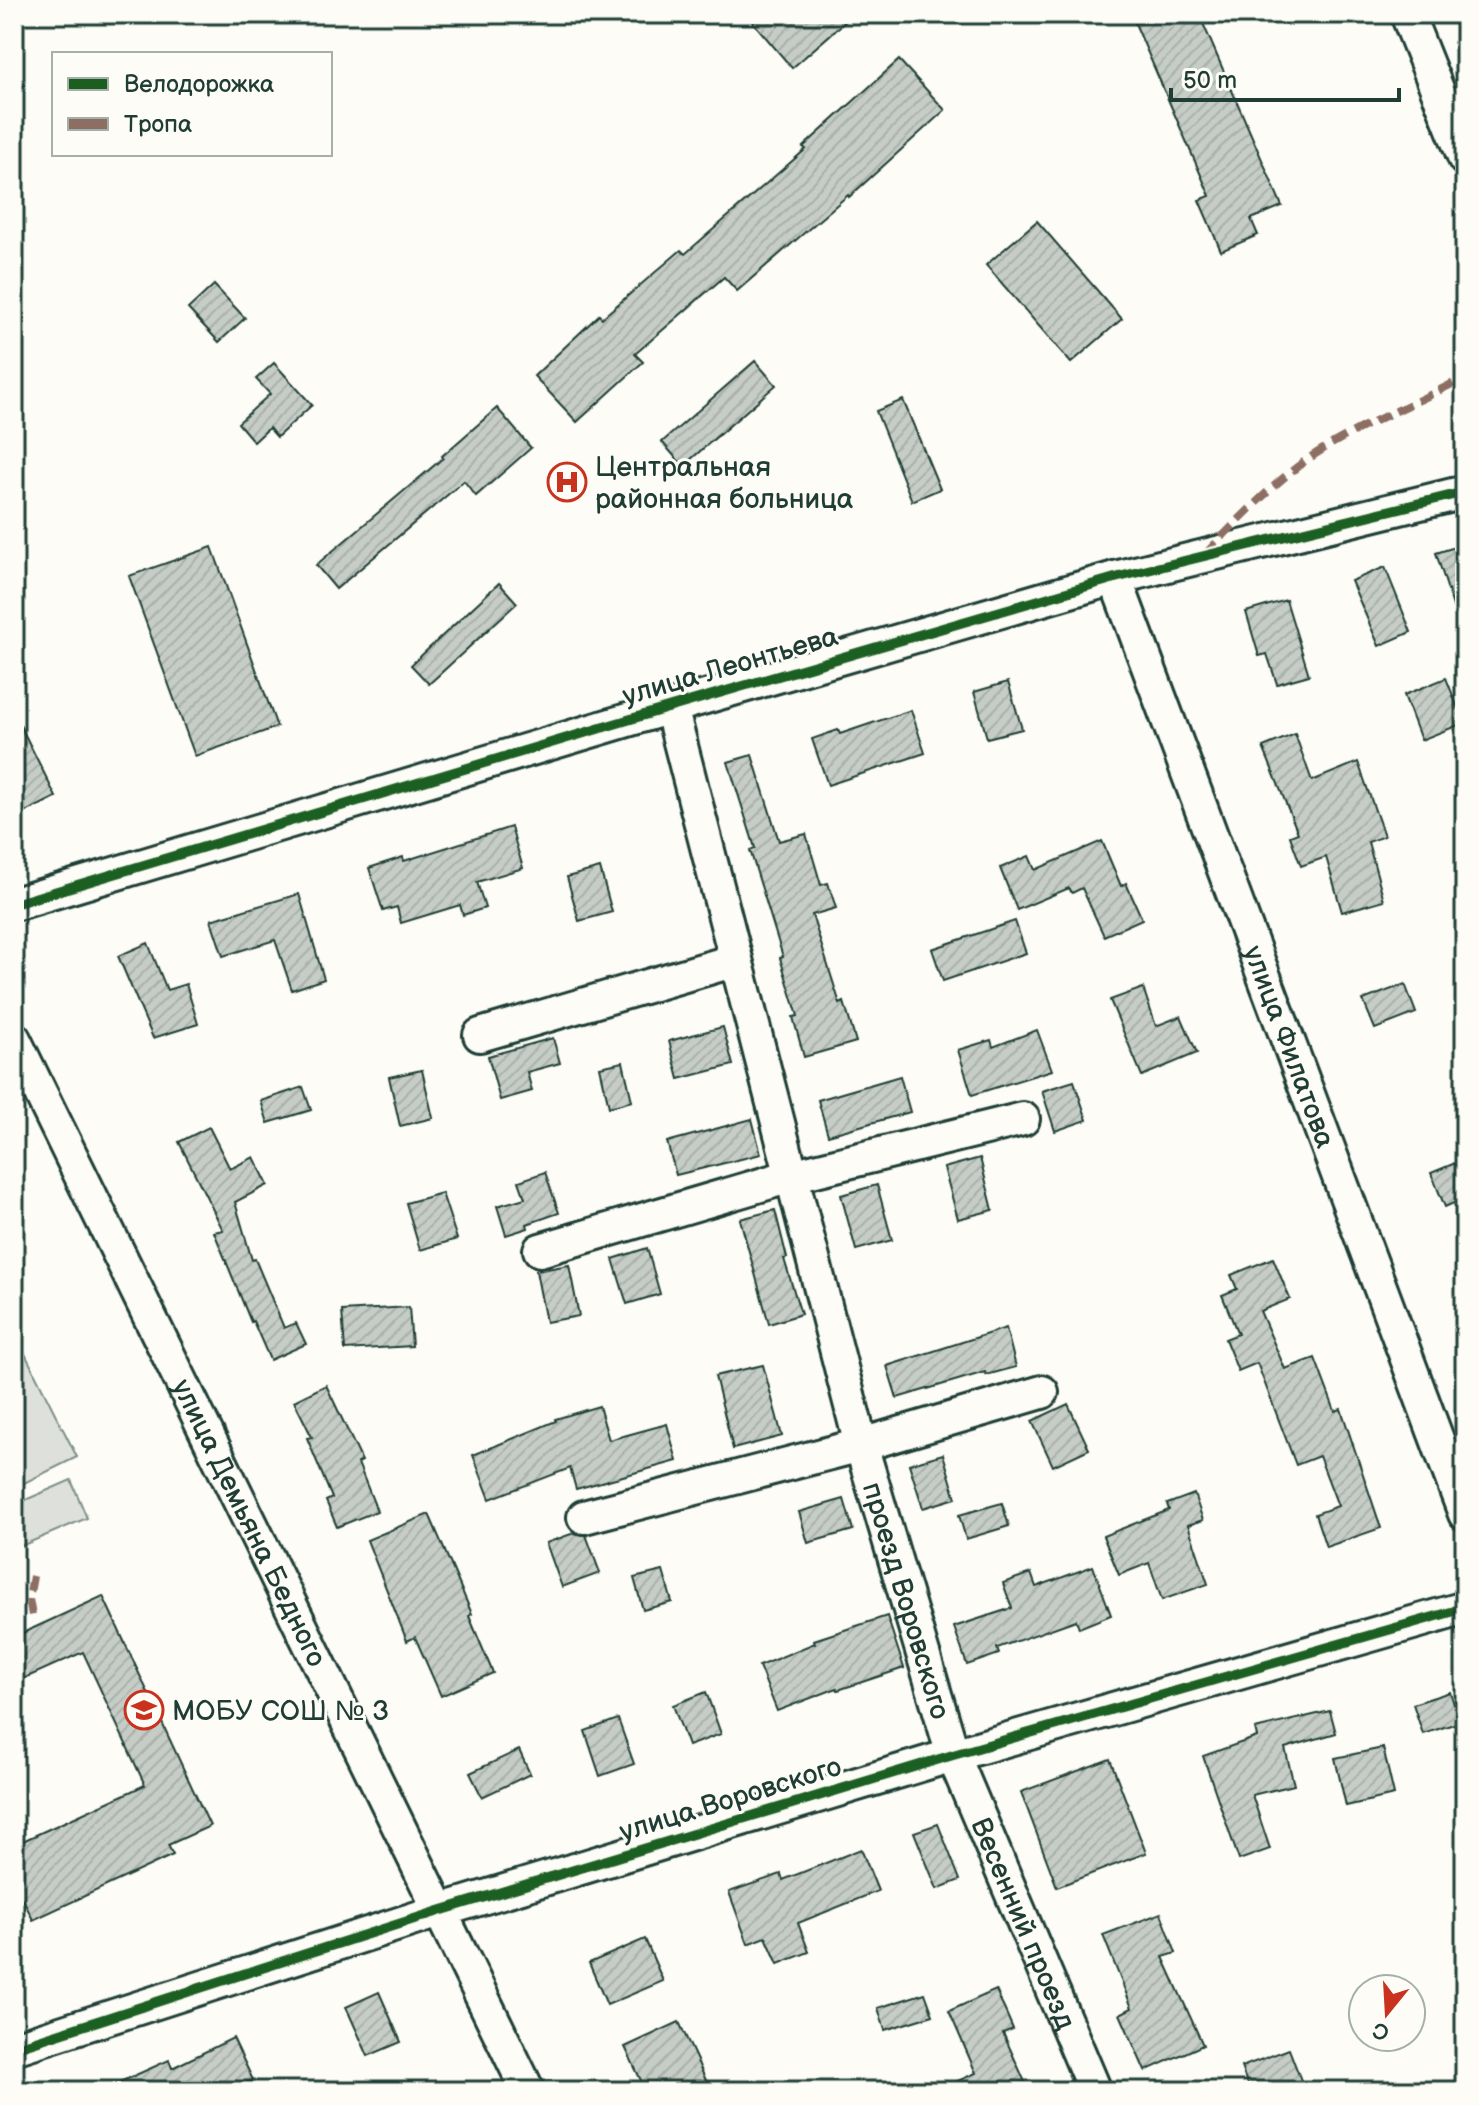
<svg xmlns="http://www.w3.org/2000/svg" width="1479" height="2105" font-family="'Balsamiq Sans',sans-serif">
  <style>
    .pitch { fill: #dde0db; stroke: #7e8e88; stroke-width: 2 }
    .building { fill: url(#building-hatch); stroke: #1f3d34; stroke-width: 2 }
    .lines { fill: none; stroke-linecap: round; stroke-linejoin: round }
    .minor-casing { stroke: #1f3d34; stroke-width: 38 }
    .minor { stroke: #fdfcf7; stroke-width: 32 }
    .quiet { stroke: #8d6e63; stroke-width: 8; stroke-dasharray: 16 8; stroke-linecap: butt }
    .cycleway-casing { stroke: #fdfcf7; stroke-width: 15 }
    .cycleway { stroke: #1b5e20; stroke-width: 10 }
    .labels { text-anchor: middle; stroke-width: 6; stroke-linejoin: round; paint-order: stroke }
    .poi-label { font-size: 28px; fill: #1f3d34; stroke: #fdfcf7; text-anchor: start }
    .street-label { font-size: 28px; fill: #1f3d34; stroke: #fdfcf7 }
  </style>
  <defs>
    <pattern id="building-hatch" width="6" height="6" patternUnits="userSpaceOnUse" patternTransform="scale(2)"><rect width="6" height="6" fill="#c6cdc7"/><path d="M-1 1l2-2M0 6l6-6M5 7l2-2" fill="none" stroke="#aab1ac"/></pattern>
  </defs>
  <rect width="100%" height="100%" fill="#fdfcf7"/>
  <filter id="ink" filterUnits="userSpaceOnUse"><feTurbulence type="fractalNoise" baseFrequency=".0125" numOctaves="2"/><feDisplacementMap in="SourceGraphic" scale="16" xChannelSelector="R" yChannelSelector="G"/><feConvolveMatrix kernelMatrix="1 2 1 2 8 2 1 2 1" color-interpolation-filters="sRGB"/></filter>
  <g filter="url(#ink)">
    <g class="pitch">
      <polygon points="14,1332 77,1457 14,1488"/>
      <polygon points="71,1480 87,1518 14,1549 14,1505"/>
    </g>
    <g class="building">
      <polygon points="746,14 854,14 792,68"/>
      <polygon points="1131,14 1199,14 1282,206 1251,219 1258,235 1221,251 1199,200 1210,196"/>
      <polygon points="899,60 945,110 849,197 848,195 737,291 724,277 635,354 643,362 577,422 534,376 599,315 602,318 681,250 685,254 806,149 803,147"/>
      <polygon points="1037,221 1122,319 1071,363 986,265"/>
      <polygon points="214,285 245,318 219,342 188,309"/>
      <polygon points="755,361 776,385 683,466 662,442"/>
      <polygon points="274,363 312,405 277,437 269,428 254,442 238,423 270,394 256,379"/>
      <polygon points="903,400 940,489 912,501 876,411"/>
      <polygon points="497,408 531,448 476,496 464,481 336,589 316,565 443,458 442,456"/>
      <polygon points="1465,544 1465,627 1460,628 1436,553"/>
      <polygon points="212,547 277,727 195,756 129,576"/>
      <polygon points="1385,567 1411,632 1379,646 1351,581"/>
      <polygon points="499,583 517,603 429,684 411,665"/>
      <polygon points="1286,600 1309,675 1277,684 1267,654 1259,656 1246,612"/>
      <polygon points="1446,678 1464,723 1421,740 1404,695"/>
      <polygon points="1008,682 1022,729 987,738 974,692"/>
      <polygon points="911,710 925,753 828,785 812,739 838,730 840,734"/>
      <polygon points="14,713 56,797 14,818"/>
      <polygon points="1295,734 1312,781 1358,762 1384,836 1368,842 1384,900 1342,912 1326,857 1301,866 1290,836 1298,833 1263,747"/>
      <polygon points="752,755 779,841 806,834 821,885 828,883 836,908 812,915 840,1004 844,1002 856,1042 804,1057 793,1017 798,1016 780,958 783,957 750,850 755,848 728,762"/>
      <polygon points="511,827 523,868 477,882 485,908 463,915 460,905 401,923 397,907 383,911 369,868 403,857 404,861"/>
      <polygon points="1102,841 1121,886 1126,883 1142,919 1104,936 1082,888 1072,893 1069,888 1017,910 1000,868 1029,856 1035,870"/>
      <polygon points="600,868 612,912 579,921 567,877"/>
      <polygon points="299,894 324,979 292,990 275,940 223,956 211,920"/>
      <polygon points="1015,921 1026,953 943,981 932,949"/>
      <polygon points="148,943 167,990 186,984 198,1024 153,1038 118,956"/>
      <polygon points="1405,984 1416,1013 1375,1029 1363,1000"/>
      <polygon points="1143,988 1156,1026 1181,1016 1197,1053 1142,1076 1110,1000"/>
      <polygon points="723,1027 733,1065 679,1079 669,1041"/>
      <polygon points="1037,1030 1052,1070 972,1095 958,1050 991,1040 993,1047"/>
      <polygon points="553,1038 560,1063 527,1072 532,1091 500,1100 488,1056"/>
      <polygon points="623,1062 632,1101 609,1107 600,1067"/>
      <polygon points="422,1070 433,1118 400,1126 389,1077"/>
      <polygon points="900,1076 910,1112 828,1135 818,1100"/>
      <polygon points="1074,1081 1087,1120 1055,1131 1042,1091"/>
      <polygon points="303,1087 311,1110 268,1123 261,1101"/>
      <polygon points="752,1119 761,1154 676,1175 667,1142"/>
      <polygon points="209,1127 230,1169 254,1157 268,1185 235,1202 252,1260 255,1259 284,1328 296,1323 306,1344 270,1360 253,1321 251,1322 214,1232 223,1230 179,1142"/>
      <polygon points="980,1158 993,1210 958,1219 944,1168"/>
      <polygon points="1465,1159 1465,1198 1445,1207 1431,1173"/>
      <polygon points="545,1172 559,1213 527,1224 528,1228 506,1235 497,1206 525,1198 519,1181"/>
      <polygon points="877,1185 892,1240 856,1250 841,1195"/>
      <polygon points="442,1193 457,1239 420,1250 406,1203"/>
      <polygon points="775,1210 787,1258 784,1259 801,1314 769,1324 740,1219"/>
      <polygon points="647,1248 660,1294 627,1304 613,1259"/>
      <polygon points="1273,1258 1290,1299 1260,1311 1285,1369 1315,1358 1335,1411 1341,1409 1381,1528 1326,1547 1315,1514 1338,1506 1319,1456 1296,1465 1257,1363 1238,1371 1225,1339 1238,1334 1222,1295 1237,1289 1231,1275"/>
      <polygon points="569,1265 579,1316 546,1322 536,1271"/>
      <polygon points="409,1307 412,1346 345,1350 342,1311"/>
      <polygon points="1006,1328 1016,1367 986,1375 985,1372 897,1398 887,1366"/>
      <polygon points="763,1365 782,1436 733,1449 715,1376"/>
      <polygon points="326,1385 362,1461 358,1463 377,1511 337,1527 326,1501 332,1498 307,1438 312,1437 294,1401"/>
      <polygon points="1068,1404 1089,1449 1053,1466 1032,1421"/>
      <polygon points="599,1406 609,1440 667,1424 677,1461 576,1489 570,1468 490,1499 473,1455 556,1421 555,1419"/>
      <polygon points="943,1454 956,1498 923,1508 909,1464"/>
      <polygon points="1194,1494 1203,1520 1188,1525 1208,1584 1162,1600 1149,1563 1119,1575 1103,1536 1169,1510 1167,1504"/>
      <polygon points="844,1499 853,1530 808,1543 799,1512"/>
      <polygon points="1002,1503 1009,1526 966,1539 959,1515"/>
      <polygon points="429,1514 472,1614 469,1616 493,1673 441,1696 415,1637 407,1641 367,1540"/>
      <polygon points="574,1533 586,1535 600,1573 562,1587 546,1543"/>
      <polygon points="1093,1566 1111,1615 1079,1628 1076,1620 997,1648 999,1654 967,1665 954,1627 1012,1608 1003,1583 1031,1573 1036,1587"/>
      <polygon points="663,1571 672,1602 643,1610 634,1578"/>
      <polygon points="103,1596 210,1826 168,1845 173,1855 33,1920 23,1899 14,1903 14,1845 145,1785 83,1652 14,1683 14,1637"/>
      <polygon points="887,1616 904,1668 838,1690 837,1688 777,1711 759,1666 815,1643 814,1640"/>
      <polygon points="706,1692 721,1734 688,1746 673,1705"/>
      <polygon points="1450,1692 1460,1722 1423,1734 1413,1704"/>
      <polygon points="1330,1711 1336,1733 1285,1748 1294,1785 1252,1795 1270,1849 1239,1860 1203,1756 1257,1737 1255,1729"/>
      <polygon points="618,1719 634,1764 600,1776 585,1731"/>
      <polygon points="1383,1748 1394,1795 1346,1806 1335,1758"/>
      <polygon points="519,1750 530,1774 482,1797 470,1773"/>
      <polygon points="1110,1759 1146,1853 1057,1887 1021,1792"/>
      <polygon points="938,1824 960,1880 937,1889 914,1832"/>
      <polygon points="861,1849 878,1891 798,1923 809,1952 778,1964 766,1937 748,1944 729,1892 781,1874 783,1880"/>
      <polygon points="1161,1913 1176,1953 1163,1957 1203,2045 1145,2071 1120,2014 1132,2008 1103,1935"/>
      <polygon points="645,1939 663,1981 607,2005 589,1963"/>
      <polygon points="996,1990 1013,2029 1003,2033 1029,2091 935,2091 976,2073 949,2011"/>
      <polygon points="379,1992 401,2042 368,2056 346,2007"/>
      <polygon points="925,1993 933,2015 885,2030 878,2008"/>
      <polygon points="679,2022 711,2091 646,2091 625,2047"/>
      <polygon points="233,2038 253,2080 230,2091 100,2091 169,2060 172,2068"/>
      <polygon points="1289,2049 1305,2091 1250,2091 1241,2067"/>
    </g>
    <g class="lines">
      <g class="minor-casing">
        <g id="minor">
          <polyline points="1407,14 1465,159"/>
          <path id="s1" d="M1115 578 1465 1514"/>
          <path id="s2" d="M671 707 861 1445 953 1755 1095 2091"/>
          <polyline points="14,904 671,707 1115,578 1465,492"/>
          <polyline points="480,1035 736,960"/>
          <path id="s3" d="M14 1039 528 2091"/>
          <polyline points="540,1250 791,1176 1023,1119"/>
          <polyline points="584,1517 861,1445 1042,1392"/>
          <polyline points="14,2048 439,1911 953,1755 1465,1608"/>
        </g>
      </g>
      <use href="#minor" class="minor"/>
      <g class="quiet">
        <path d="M1205 554C1237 522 1269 487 1305 461 1355 426 1412 406 1465 377"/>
        <polyline points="33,1576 29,1599 33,1621"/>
      </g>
      <g class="cycleway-casing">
        <g id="cycleway">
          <polyline points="14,904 671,707 1115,578 1465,492"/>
          <polyline points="14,2048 439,1911 953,1755 1465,1608"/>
        </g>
      </g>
      <use href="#cycleway" class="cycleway"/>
    </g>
  </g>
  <defs>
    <g id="hospital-ring" transform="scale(2)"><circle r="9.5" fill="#fdfcf7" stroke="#c8321e" stroke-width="1.5"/><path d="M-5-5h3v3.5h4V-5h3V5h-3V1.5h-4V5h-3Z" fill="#c8321e"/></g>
    <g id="school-ring" transform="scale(2)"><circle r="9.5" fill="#fdfcf7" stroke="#c8321e" stroke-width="1.5"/><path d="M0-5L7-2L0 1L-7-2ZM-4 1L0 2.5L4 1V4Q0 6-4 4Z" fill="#c8321e"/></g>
  </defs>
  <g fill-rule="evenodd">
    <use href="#hospital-ring" x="567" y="482"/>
    <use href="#school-ring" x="144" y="1710"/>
  </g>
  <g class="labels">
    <g class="poi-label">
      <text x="595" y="476">Центральная<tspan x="595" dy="32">районная больница</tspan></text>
      <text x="172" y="1720">МОБУ СОШ № 3</text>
    </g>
    <g class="street-label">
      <text transform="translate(730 665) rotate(-16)" y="10">улица Леонтьева</text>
      <text dy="10" stroke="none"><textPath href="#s1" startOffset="500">улица Филатова</textPath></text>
      <text dy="10" stroke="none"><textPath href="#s3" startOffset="538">улица Демьяна Бедного</textPath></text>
      <text dy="10" stroke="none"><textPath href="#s2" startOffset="924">проезд Воровского</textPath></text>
      <text transform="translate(730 1798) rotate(-17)" y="10">улица Воровского</text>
      <text dy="10" stroke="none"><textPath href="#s2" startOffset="1268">Весенний проезд</textPath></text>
    </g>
  </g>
  <rect width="1479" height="2105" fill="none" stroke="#fdfcf7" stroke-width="48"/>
  <rect x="24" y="24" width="1431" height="2057" fill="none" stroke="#1f3d34" stroke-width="3" filter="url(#ink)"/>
  <rect x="52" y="52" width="280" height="104" fill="#fdfcf7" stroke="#a4b0a9" stroke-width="2"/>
  <rect x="68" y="78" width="40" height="12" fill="#1b5e20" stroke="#a4b0a9" stroke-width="2"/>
  <text x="124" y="92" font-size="24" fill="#1f3d34">Велодорожка</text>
  <rect x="68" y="118" width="40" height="12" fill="#8d6e63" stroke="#a4b0a9" stroke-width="2"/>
  <text x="124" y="132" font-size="24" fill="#1f3d34">Тропа</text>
  <g transform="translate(1387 2013) rotate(198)"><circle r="38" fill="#fdfcf7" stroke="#a4b0a9" stroke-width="2"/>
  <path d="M0-6L14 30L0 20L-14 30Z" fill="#c8321e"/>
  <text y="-12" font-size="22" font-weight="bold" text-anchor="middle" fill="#1f3d34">С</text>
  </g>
  <path d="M1171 88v12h228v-12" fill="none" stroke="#1f3d34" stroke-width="4"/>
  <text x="1183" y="88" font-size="24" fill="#1f3d34" stroke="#fdfcf7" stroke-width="6" paint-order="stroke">50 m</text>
</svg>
